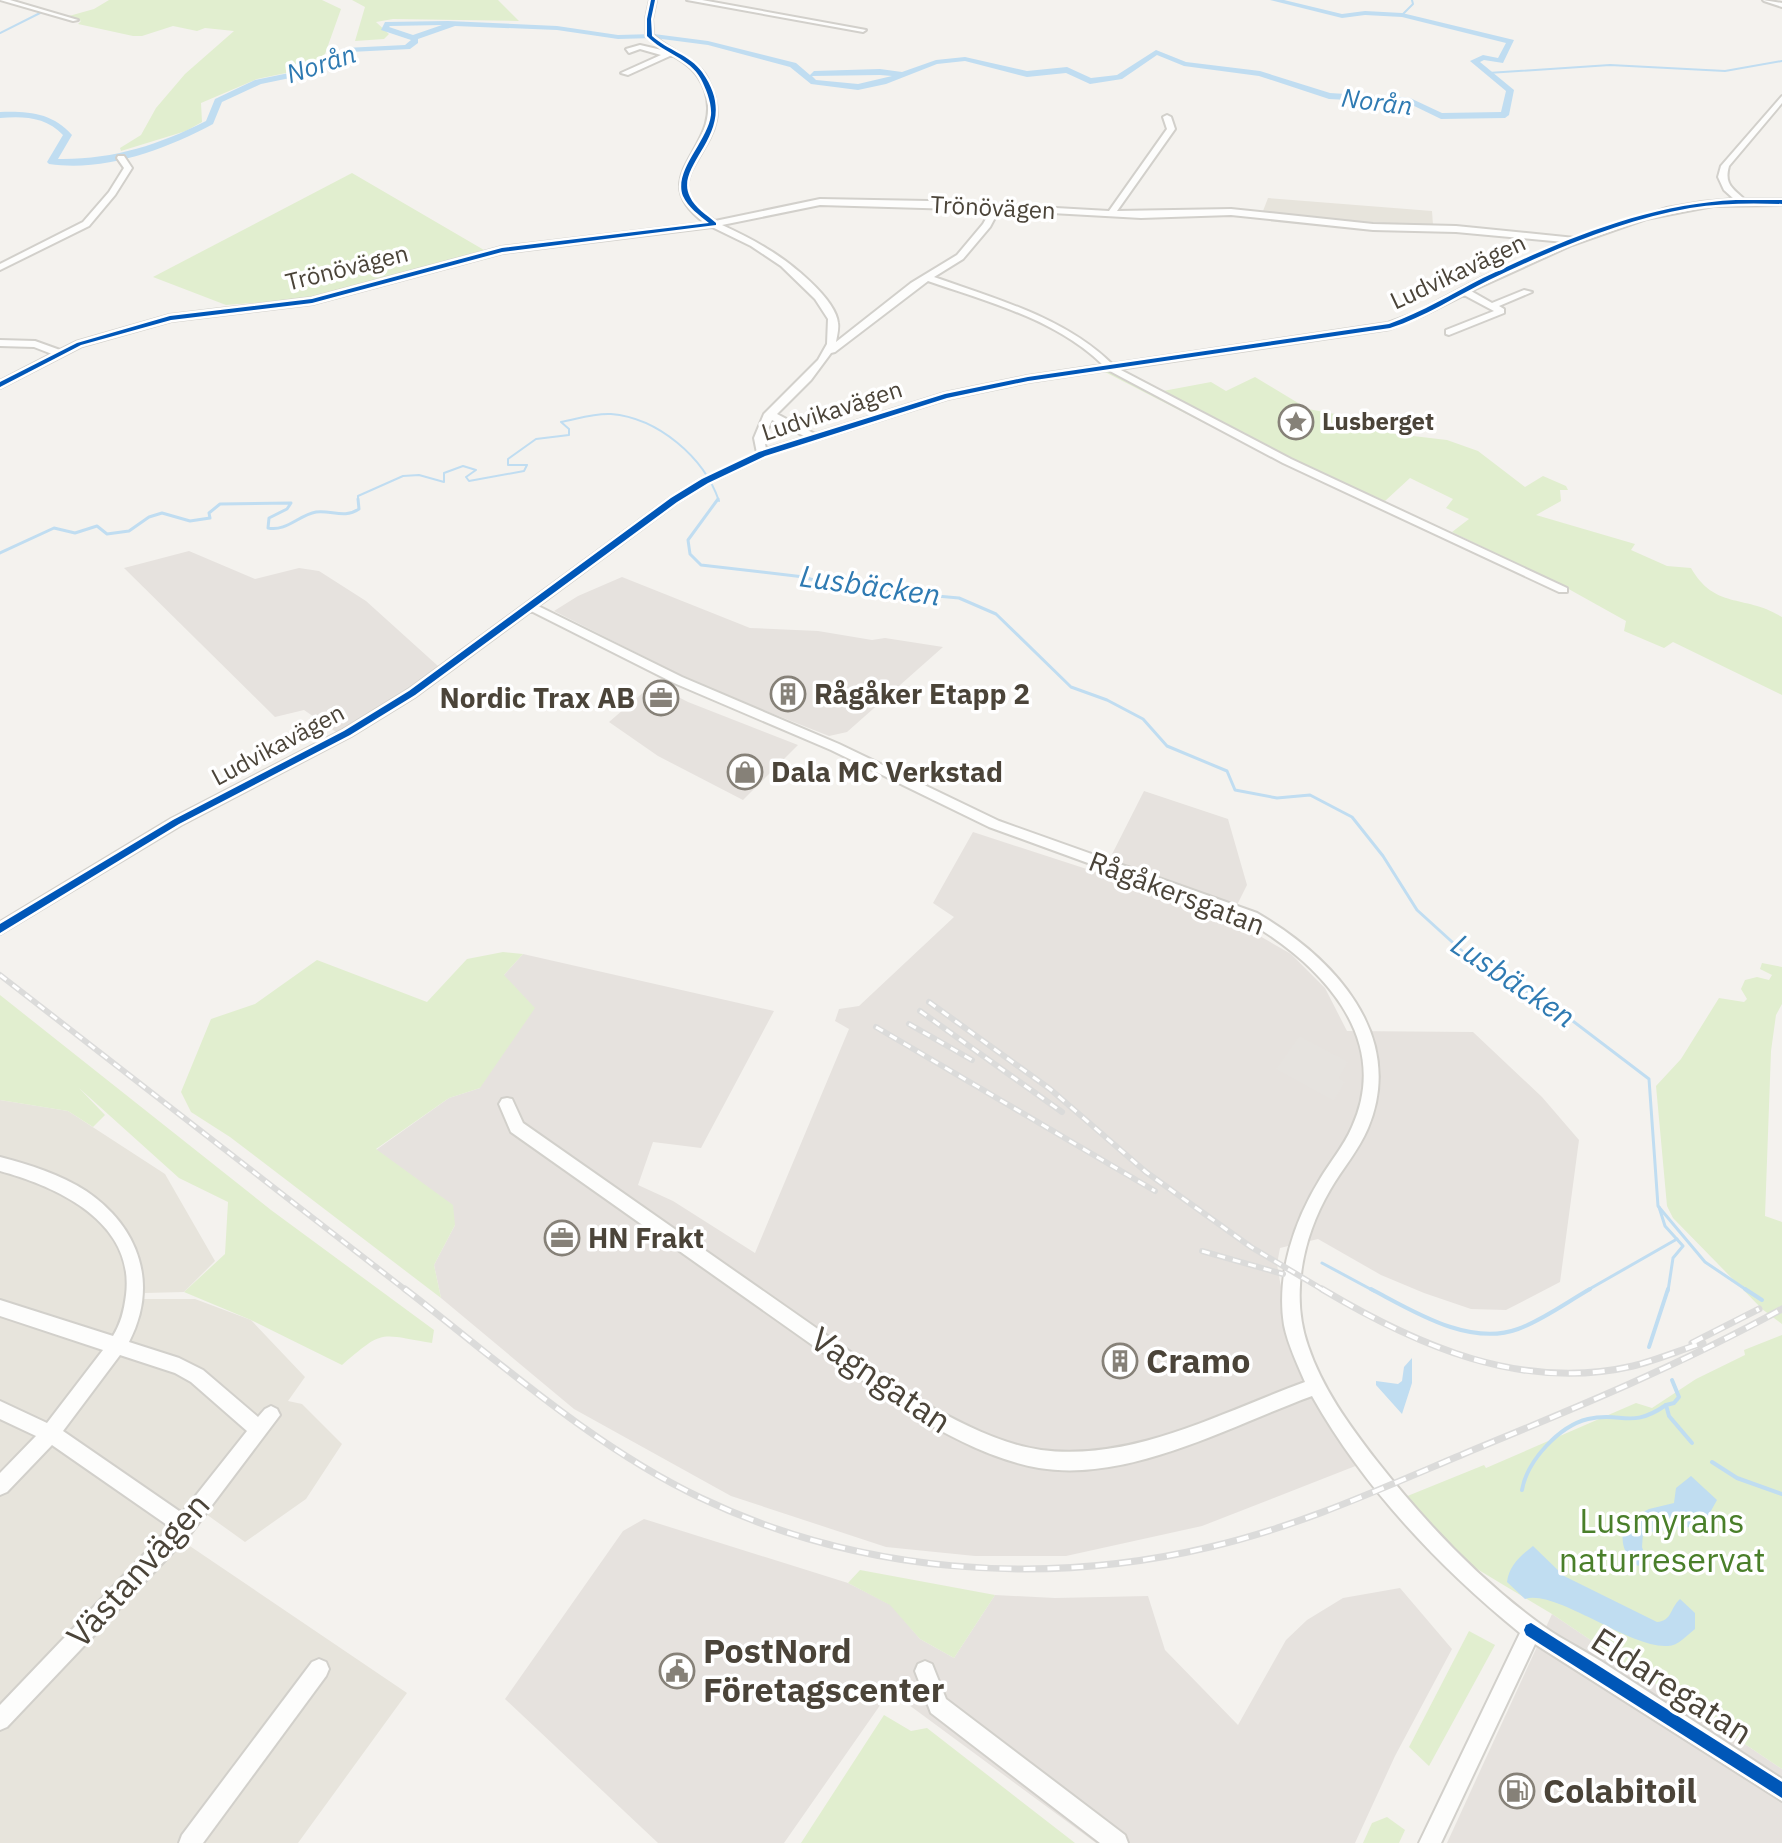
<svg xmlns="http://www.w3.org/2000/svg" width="1782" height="1843" font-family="'IBM Plex Sans',sans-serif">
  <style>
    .residential { fill: #e7e4dc }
    .industrial { fill: #e6e2de }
    .green { fill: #e1eecf }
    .parking { fill: #e6e3df }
    .water { fill: #c0ddf1 }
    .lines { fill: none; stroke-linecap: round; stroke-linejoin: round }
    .stream-far2 { stroke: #c0ddf1; stroke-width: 2 }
    .stream-far1 { stroke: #c0ddf1; stroke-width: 3 }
    .stream { stroke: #c0ddf1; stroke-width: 4 }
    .river { fill: #c0ddf1; fill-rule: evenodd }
    .minor-casing { stroke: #d2d0cb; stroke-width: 4 }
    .minor { fill: #fdfdfc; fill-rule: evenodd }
    .rail-far1-casing { stroke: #dbdbda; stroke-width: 6 }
    .rail-casing { stroke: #dbdbda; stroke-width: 7 }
    .rail-far1 { stroke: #fff; stroke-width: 3; stroke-dasharray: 8; stroke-linecap: butt }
    .rail { stroke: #fff; stroke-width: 4; stroke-dasharray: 12; stroke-linecap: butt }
    .cycleway-casing { stroke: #fff; stroke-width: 5 }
    .cycleway { fill: #0057b8; fill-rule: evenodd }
    .labels { text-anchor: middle; stroke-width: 7; stroke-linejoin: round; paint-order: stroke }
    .far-street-label { font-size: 24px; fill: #4b4439; stroke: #fff }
    .far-poi-label { font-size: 24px; font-weight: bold; fill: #4b4439; stroke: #fff; text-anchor: start }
    .far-water-label { font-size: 26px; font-style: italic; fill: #2e7ab2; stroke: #fff }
    .poi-label { font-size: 28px; font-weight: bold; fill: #4b4439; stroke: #fff; text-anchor: start }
    .street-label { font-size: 28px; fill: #4b4439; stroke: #fff }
    .water-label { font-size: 30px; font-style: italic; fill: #2e7ab2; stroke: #fff }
    .near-poi-label { font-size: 34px; font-weight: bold; fill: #4b4439; stroke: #fff; text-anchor: start }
    .near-street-label { font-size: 34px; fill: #4b4439; stroke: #fff }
    .near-park-label { font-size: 34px; fill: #4a7f2a; stroke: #fff }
  </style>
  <rect width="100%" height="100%" fill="#f4f2ee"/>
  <g class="residential">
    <polygon points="1268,198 1432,211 1433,225 1432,227 1350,223 1263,211"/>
    <polygon points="0,1100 68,1111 165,1174 215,1261 184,1292 145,1293 143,1299 195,1299 251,1320 305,1377 288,1401 302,1404 342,1444 306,1499 245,1542 199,1509 175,1536 407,1693 298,1843 0,1843"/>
  </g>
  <g class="industrial">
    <polygon points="189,551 255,579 299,568 319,571 366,601 438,666 387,705 339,734 304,710 275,717 124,568"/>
    <polygon points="622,577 750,628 818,631 872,640 885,638 943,647 847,732 829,736 698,684 554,611 578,596"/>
    <polygon points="653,684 688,702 798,745 743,800 658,756 609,722"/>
    <polygon points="1144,791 1228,819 1247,885 1230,919 1291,954 1325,988 1347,1031 1473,1032 1542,1097 1579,1140 1560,1282 1506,1310 1471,1309 1424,1293 1381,1275 1318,1239 1280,1248 1277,1264 1290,1340 1358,1465 1202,1526 1066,1556 975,1556 886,1547 731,1496 574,1409 441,1298 434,1265 455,1225 376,1150 449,1098 480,1088 504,975 523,954 774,1011 701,1148 653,1142 638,1185 673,1201 755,1253 849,1029 835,1021 839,1009 859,1006 954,917 933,903 973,832 1102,874"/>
    <polygon points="644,1519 848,1583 891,1605 920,1639 954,1658 995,1595 1055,1598 1148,1596 1165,1650 1238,1725 1286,1640 1307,1620 1343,1598 1400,1588 1452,1649 1395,1756 1355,1843 1096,1843 890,1691 784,1843 658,1843 505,1699 623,1531"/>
    <polygon points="1552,1614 1782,1769 1782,1843 1447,1843"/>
  </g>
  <g class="green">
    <polygon points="109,0 322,0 341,9 325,54 315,67 257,79 201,103 202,122 186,131 121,151 120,148 141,135 156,108 185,74 234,31 205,28 197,31 173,26 142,36 133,36 78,24 81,21 69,16 94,9"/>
    <polygon points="352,0 498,0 519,21 393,19 376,22 389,34 384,39 355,41 365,7"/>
    <polygon points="352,173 484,250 315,297 280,301 226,305 153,277"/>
    <path d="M1126 371 1163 391 1211 382 1226 391 1255 377 1308 409 1346 416 1396 434 1447 440 1478 451 1525 487 1543 476 1566 486 1568 490H1560L1561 501 1536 515 1635 544 1631 550 1667 566 1691 568C1715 610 1745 594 1782 617V695L1673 642 1664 648 1624 631 1626 621 1565 587 1452 532 1469 519 1446 508 1453 499 1410 478 1385 501 1302 465 1216 419 1208 425 1105 372Z"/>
    <polygon points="503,952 523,954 504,975 535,1008 480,1088 449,1098 376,1149 453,1205 455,1225 434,1265 441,1298 230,1137 191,1112 181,1092 211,1019 255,1004 317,960 427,1002 467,959"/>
    <polygon points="1762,963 1782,967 1782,1004 1776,1015 1771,1051 1765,1216 1782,1222 1782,1324 1762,1309 1673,1218 1667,1206 1656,1086 1681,1059 1719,998 1744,1002 1747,999 1741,989 1745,980 1757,977 1769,980 1772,975 1760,969"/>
    <path d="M0 995 271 1210 434 1330 432 1343C378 1334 384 1329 342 1365L251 1320 184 1292 225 1254 228 1202 179 1178 79 1088 105 1115 93 1127 68 1111 0 1100Z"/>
    <polygon points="1782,1335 1782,1769 1552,1614 1472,1566 1405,1497 1484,1465 1486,1468 1636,1403 1652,1408 1696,1379 1745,1355 1744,1350"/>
    <polygon points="860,1570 995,1595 954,1658 920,1639 890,1605 848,1583"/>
    <polygon points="1469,1631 1495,1645 1429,1766 1409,1747"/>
    <polygon points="884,1715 911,1731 927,1728 1075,1843 801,1843"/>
    <polygon points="1387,1817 1405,1830 1399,1843 1363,1843 1372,1823"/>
  </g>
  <polygon class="parking" points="1299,1036 1348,1062 1339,1078 1345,1082 1334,1101 1276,1069"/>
  <g class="water">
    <polygon points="1412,1358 1412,1383 1402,1414 1376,1385 1376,1381 1398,1384 1402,1381 1404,1367"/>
    <path d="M1691 1476 1717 1500 1707 1518 1698 1526 1643 1533 1642 1547 1646 1559 1638 1566C1622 1553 1620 1541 1625 1522L1649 1509 1674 1503 1676 1488Z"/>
    <path d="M1533 1546 1564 1576 1657 1622C1672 1621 1670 1608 1680 1599L1695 1613V1629C1687 1635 1678 1646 1668 1646 1630 1649 1556 1589 1525 1599L1507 1582C1509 1566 1520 1556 1533 1546Z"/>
  </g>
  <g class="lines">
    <g class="stream-far2">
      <polyline points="1402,15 1413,4 1412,0"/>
      <polyline points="0,33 40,13"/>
      <polyline points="1488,73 1610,65 1725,71 1782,61"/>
      <path d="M358 501V496L403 476 419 475 444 482V473L463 466 476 470 466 477 469 481 524 471 527 465H508V459L536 439 569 435V429L561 422C577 419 594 413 611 414 658 418 704 457 719 501"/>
    </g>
    <g class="stream-far1">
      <polyline points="718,499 688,540 690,554 701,565 804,577 836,587 959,598 996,614 1071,687 1107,700 1143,719 1167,746 1227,771 1235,790 1277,798 1310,795 1352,817 1383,856 1417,910 1472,960 1561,1012 1649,1079 1658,1206 1705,1262 1748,1291"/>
      <path d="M0 553 54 528 75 533 97 526 107 534 129 531 149 517 162 513 190 521 210 518 209 513 220 504 291 503 287 509 269 518 268 528C286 532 299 515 316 512 332 510 344 519 359 509L358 499"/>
      <polyline points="1659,1207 1665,1226 1683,1246 1673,1258 1668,1291"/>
      <polyline points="1322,1263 1374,1291"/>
      <polyline points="1586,1291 1677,1239"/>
    </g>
    <g class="stream">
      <path d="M1371 1289C1413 1311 1469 1347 1518 1329 1543 1320 1567 1302 1590 1289"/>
      <polyline points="1745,1289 1762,1300"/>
      <polyline points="1649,1347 1668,1289"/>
      <polyline points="1672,1380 1679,1397 1674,1403 1666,1405 1669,1416 1692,1443"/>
      <polyline points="1712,1462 1737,1478 1782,1494"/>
      <path d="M1522 1490C1527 1461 1559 1426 1588 1419 1622 1411 1630 1430 1666 1405"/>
    </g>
    <path class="river" d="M1270 0H1284L1342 14 1365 11 1402 13 1514 40 1503 63 1484 60 1480 62 1514 90 1509 115 1505 118 1441 119 1408 103 1329 99 1259 76 1184 66 1157 55 1122 79 1090 84 1066 73 1027 77 965 61 937 64 886 84 858 90 811 84 790 67 708 45 654 38 618 39 557 30 455 26 418 39V43L410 49 350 52 324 71 261 84 222 102 213 124C164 150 105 172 49 164L47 162 63 135C46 117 24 116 0 118V112C28 111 53 113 72 135L58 159C111 160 159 145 206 121L215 99 255 80 318 67 345 48 405 45 411 40 381 30 385 22 448 21 557 26 618 35 654 34 708 41 796 63 810 75 814 71 880 69 902 72 936 60 965 57 1027 71 1067 67 1091 78 1117 75 1156 50 1186 62 1260 71 1330 93 1410 98 1442 113 1501 112 1506 91 1470 61 1483 55 1498 58 1506 43 1402 17 1365 15 1342 18ZM442 25 413 35 389 27 390 26ZM880 75 892 76 858 84 816 80 812 76Z"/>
    <g class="minor-casing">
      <g id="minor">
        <polygon points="0,0 10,0 78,20 73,21"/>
        <path d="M650 0H656L652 19 653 35C670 52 695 56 707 78 713 90 719 106 716 120 708 161 657 184 715 221L820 199 928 201 1109 211 1167 129 1163 117 1167 115 1171 117 1175 129 1117 211 1231 209 1373 224 1456 226 1575 238 1667 208 1702 202 1734 199 1724 190 1718 177 1721 166 1782 96V103L1729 166C1724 184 1732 188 1744 199H1782V205L1713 206 1646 219 1572 245 1471 291 1492 303 1524 290 1532 292 1499 306 1504 309V313L1449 335 1446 334V330L1494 311 1464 295 1422 316 1390 329 1119 369 1291 459 1567 588V592H1559L1283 463 1108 370 1028 382 947 399 766 456 709 483 678 502 538 606 682 677 839 744 999 821 1257 913C1332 957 1407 1034 1368 1128 1359 1150 1342 1169 1330 1190 1303 1236 1290 1295 1308 1346 1322 1388 1349 1425 1376 1460 1424 1521 1479 1580 1543 1626 1564 1641 1588 1652 1610 1667 1667 1704 1725 1741 1782 1779V1801L1535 1644 1441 1843H1419L1520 1633C1438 1566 1364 1488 1312 1396 1230 1426 1128 1483 1039 1468 993 1460 950 1436 910 1414L511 1132 499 1104 502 1099 507 1098 512 1099 523 1123 922 1402C959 1422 999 1444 1041 1450 1132 1462 1222 1412 1305 1382 1297 1363 1288 1345 1284 1325 1276 1275 1294 1221 1320 1179 1330 1162 1344 1146 1352 1127 1393 1037 1319 963 1247 921L989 827 831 750 674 683 531 611 416 696 351 736 181 825 0 934V922L171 819 343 730 408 690 670 498 701 479 757 453 754 438 764 414 818 360 827 344 828 319 815 299 781 266 751 246 712 227 502 253 312 304 171 321 82 346 0 388V381L52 354 34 347 0 346V340L35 341 60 350 76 342 170 315 312 298 502 247 705 223C640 175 725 148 705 90 698 72 688 64 672 55L628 75 621 73 661 55 640 49 629 53 626 49 640 45 666 51 646 36V19ZM820 205 991 210 983 224 957 255 911 283 836 342C837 336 839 329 838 323 836 298 787 260 766 248 752 239 737 232 722 225ZM999 210 1141 218 1231 215 1373 230 1456 232 1564 242 1483 277 1415 313 1388 323 1112 364C1064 317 996 299 934 277L963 259 990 227ZM928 281C988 302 1056 319 1103 365L1028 376 945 393 815 434 777 414 811 380 831 353 835 352ZM772 420 806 437 766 449 764 438Z"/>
        <polygon points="687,0 702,0 866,30 863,32"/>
        <polygon points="1763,0 1782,3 1782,7 1764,1"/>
        <polygon points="118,156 124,156 132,168 115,195 89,226 0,270 0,264 83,222 109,192 124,168 117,158"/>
        <path d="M0 1157C30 1165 60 1174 86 1191 139 1227 159 1284 129 1342L179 1358 203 1370 258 1417 265 1409 271 1406 277 1409 280 1415 191 1533 7 1727 0 1730V1705L170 1527 52 1445 7 1492 0 1495V1473L36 1436 0 1419V1401L47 1423 103 1350 0 1316V1300L113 1336C121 1323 124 1311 126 1295 135 1222 58 1187 0 1171ZM120 1355 175 1373 191 1382 247 1431 182 1513 63 1431Z"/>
        <polygon points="319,1659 326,1662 329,1669 326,1676 203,1843 179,1843 182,1835 312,1662"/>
        <polygon points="925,1661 932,1664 946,1699 1125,1835 1128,1843 1100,1843 931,1713 915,1671 918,1664"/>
      </g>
    </g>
    <use href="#minor" class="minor"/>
    <g class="rail-far1-casing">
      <g id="rail-far1">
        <polyline points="0,975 407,1291"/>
        <polyline points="929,1002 1050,1089 1146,1172 1251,1247 1325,1291"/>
        <polyline points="920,1011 1062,1112"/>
        <polyline points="909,1024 972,1060"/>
        <polyline points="876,1027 1155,1191"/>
        <polyline points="1202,1251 1283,1274"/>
      </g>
    </g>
    <g class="rail-casing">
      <g id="rail">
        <path d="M405 1289C500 1362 592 1446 701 1498 858 1573 1042 1587 1210 1547 1301 1526 1387 1486 1473 1450 1578 1407 1682 1364 1782 1309"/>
        <path d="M1322 1289C1416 1345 1521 1392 1633 1366 1657 1360 1680 1350 1703 1343"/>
        <polyline points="1692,1343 1759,1309"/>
      </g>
    </g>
    <use href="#rail-far1" class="rail-far1"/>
    <use href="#rail" class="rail"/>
    <g class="cycleway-casing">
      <g id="cycleway">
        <path d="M651 0H655L651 19 652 36C667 50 690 55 702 72 745 132 672 162 690 197 695 208 707 215 716 223V225L502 252 312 303 171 320 81 345 0 387V382L77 343 170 316 312 299 502 248 709 223C699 215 688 207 683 196 673 171 708 141 711 115 712 103 706 89 701 79 690 58 663 53 647 36V19Z"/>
        <path d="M1736 200H1782V204C1752 203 1721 203 1690 208 1621 220 1552 250 1489 280 1456 296 1425 317 1390 328L1028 381 947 398 765 456 708 483 677 502 415 695 350 735 179 824 0 933V924L173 820 344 731 409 691 671 498 702 479 759 452 945 394 1028 377 1389 324C1422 312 1452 294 1483 278 1562 240 1648 204 1736 200Z"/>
        <polygon points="1531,1623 1782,1782 1782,1798 1526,1635 1524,1630 1526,1625"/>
      </g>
    </g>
    <use href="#cycleway" class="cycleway"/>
  </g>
  <defs>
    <g id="sight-ring" transform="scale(1.8)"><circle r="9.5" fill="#fff" stroke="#868178" stroke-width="1.5"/><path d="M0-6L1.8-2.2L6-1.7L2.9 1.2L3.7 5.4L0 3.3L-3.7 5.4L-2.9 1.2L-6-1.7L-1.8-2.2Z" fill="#868178"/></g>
    <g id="building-ring" transform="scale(1.8)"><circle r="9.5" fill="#fff" stroke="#868178" stroke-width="1.5"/><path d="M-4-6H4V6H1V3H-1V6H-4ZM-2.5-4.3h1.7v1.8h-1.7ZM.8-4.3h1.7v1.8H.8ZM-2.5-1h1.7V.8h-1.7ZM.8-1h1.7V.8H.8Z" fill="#868178"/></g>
    <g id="office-ring" transform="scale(1.8)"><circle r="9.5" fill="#fff" stroke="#868178" stroke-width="1.5"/><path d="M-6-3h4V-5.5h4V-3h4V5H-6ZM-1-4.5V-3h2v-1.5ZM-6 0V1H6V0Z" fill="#868178"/></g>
    <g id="shop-ring" transform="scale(1.8)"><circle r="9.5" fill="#fff" stroke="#868178" stroke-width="1.5"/><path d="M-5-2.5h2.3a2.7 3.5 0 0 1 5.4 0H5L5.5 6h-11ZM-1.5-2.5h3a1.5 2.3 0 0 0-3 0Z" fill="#868178"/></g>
    <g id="civic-ring" transform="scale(1.8)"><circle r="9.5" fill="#fff" stroke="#868178" stroke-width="1.5"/><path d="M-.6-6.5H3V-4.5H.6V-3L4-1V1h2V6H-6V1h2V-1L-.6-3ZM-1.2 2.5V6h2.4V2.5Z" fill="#868178"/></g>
    <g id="fuel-ring" transform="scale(1.8)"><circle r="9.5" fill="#fff" stroke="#868178" stroke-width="1.5"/><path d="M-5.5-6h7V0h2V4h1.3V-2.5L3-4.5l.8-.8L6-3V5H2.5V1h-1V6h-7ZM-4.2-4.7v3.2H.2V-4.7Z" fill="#868178"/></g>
  </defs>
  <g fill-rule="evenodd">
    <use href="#sight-ring" x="1296" y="422"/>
    <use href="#building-ring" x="788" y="694"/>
    <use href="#office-ring" x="661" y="698"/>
    <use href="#shop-ring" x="745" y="772"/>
    <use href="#office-ring" x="562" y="1238"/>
    <use href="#building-ring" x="1120" y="1361"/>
    <use href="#civic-ring" x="677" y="1671"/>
    <use href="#fuel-ring" x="1517" y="1791"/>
  </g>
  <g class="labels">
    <g class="far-street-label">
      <text transform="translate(993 208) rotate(3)" y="8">Trönövägen</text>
      <text transform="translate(347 268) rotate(-14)" y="8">Trönövägen</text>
      <text transform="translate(1458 272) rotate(-25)" y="8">Ludvikavägen</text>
      <text transform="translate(832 411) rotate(-18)" y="8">Ludvikavägen</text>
      <text transform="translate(278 745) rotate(-28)" y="8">Ludvikavägen</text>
    </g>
    <g class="far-poi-label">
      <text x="1322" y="430">Lusberget</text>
    </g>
    <g class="far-water-label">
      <text transform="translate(321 64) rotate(-18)" y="9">Norån</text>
      <text transform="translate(1377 102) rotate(7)" y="9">Norån</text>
    </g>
    <g class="poi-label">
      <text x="814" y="704">Rågåker Etapp 2</text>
      <text x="635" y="708" text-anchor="end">Nordic Trax AB</text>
      <text x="771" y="782">Dala MC Verkstad</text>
      <text x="588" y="1248">HN Frakt</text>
    </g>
    <g class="street-label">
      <text transform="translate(1177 893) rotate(21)" y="10">Rågåkersgatan</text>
    </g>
    <g class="water-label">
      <text transform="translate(870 586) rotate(8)" y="10">Lusbäcken</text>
      <text transform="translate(1513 981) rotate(34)" y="10">Lusbäcken</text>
    </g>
    <g class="near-poi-label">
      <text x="1146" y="1373">Cramo</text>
      <text x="703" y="1663">PostNord<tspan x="703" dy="39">Företagscenter</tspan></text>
      <text x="1543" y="1803">Colabitoil</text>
    </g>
    <g class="near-street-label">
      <text transform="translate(881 1380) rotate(34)" y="12">Vagngatan</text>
      <text transform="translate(138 1570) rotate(-48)" y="12">Västanvägen</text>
      <text transform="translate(1672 1686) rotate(33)" y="12">Eldaregatan</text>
    </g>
    <g class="near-park-label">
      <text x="1662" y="1533">Lusmyrans<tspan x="1662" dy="39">naturreservat</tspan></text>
    </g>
  </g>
</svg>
